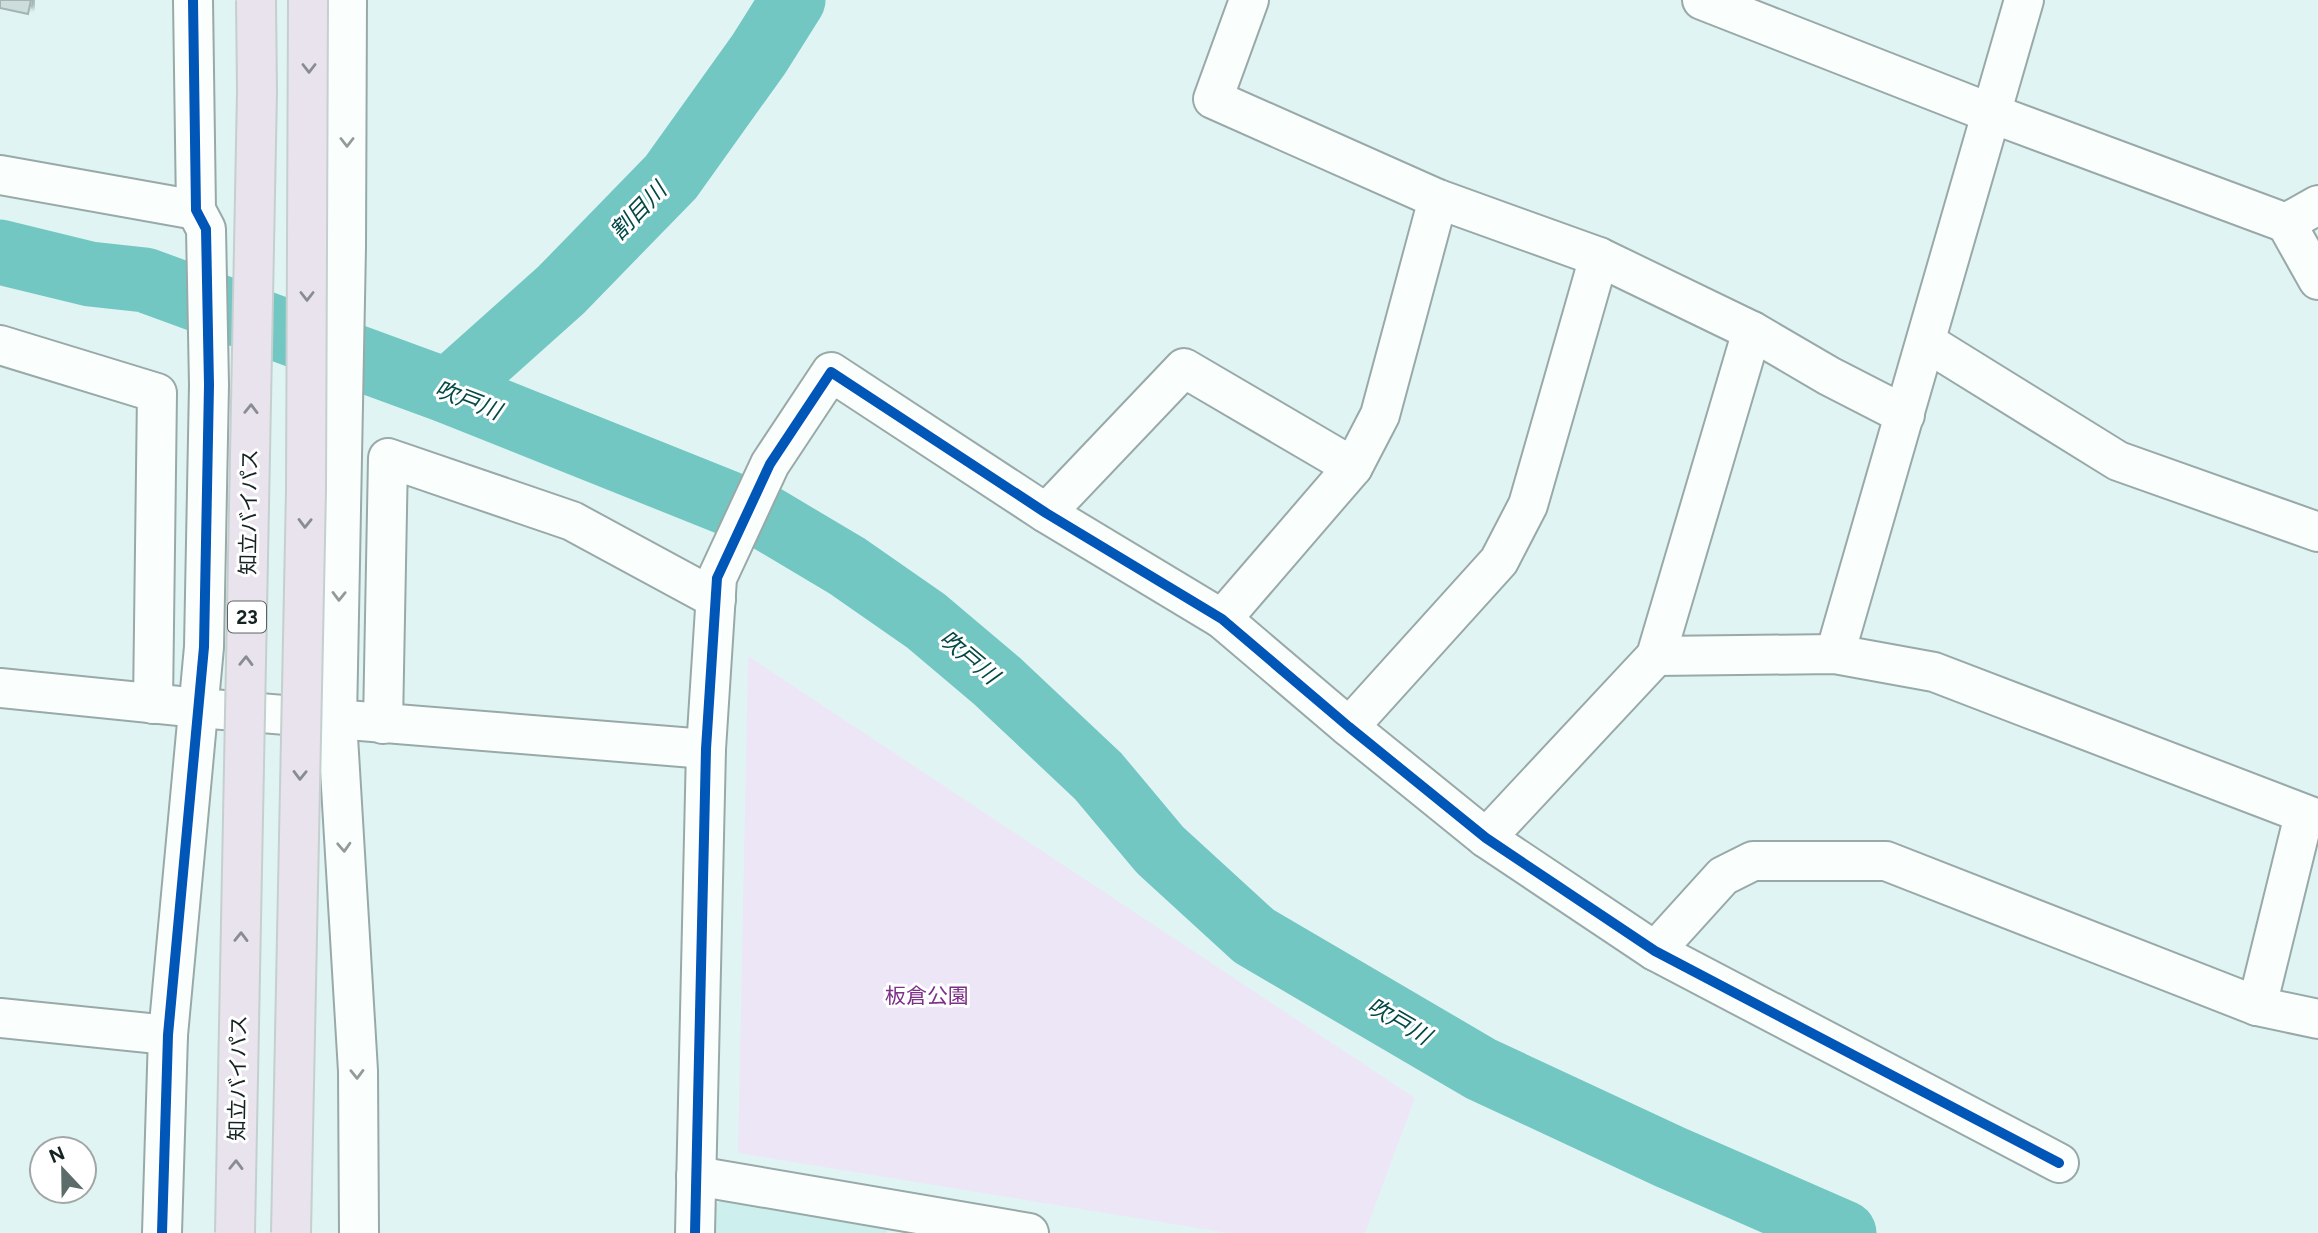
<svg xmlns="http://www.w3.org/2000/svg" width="2318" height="1233" font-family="Figtree,'Noto Sans JP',sans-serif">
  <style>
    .built { fill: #cdf0ee }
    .green { fill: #ede6f7 }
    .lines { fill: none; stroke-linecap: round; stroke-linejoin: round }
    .river { stroke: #73c7c3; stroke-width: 65 }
    .building { fill: #ccdddb; stroke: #a4b4b3; stroke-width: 2; filter: url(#shadow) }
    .minor-casing { stroke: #98a9a8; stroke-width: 42 }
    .minor { stroke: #fafefd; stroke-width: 38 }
    .trunk-bridge-casing { stroke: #c5cfcf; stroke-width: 42; stroke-linecap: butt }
    .trunk-bridge { stroke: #e8e3ec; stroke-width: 38 }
    .cycleway-casing { stroke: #fff; stroke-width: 15 }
    .cycleway { stroke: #0057b8; stroke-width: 10 }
    .oneway { stroke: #898c91 }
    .oneway2 { stroke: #929b9a }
    .labels { text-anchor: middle; stroke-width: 6; stroke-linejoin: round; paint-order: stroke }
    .shield { fill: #fff; stroke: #5a6464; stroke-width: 2 }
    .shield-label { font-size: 19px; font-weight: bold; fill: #142221 }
    .street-label { font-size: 21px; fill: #142221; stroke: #fff }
    .park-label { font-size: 21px; fill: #7d3088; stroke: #fff }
    .water-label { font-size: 23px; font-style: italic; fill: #034946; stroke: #fff }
  </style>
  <defs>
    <filter id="shadow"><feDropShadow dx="6" dy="-6" stdDeviation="2" flood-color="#0004"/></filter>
  </defs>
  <rect width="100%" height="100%" fill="#e0f5f3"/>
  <polygon class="built" points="727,1195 889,1222 887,1233 711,1233 711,1209"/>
  <polygon class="green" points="748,656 1415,1098 1365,1233 1228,1233 738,1153"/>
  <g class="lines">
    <g class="river">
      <polyline points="0,252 90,274 145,280 448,391 768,519 847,566 926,621 997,681 1098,776 1160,850 1254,936 1481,1069 1670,1157 1844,1233"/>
      <polyline points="448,391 561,290 671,177 759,54 793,0"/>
    </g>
  </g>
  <polygon class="building" points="0,0 31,0 28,14 0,8"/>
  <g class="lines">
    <g class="minor-casing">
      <g id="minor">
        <polyline points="347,0 346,247 337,720 358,1071 359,1233"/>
        <polyline points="1249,0 1213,99 1438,199 1599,257 1752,331 1829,376 1905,415"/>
        <polyline points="1702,0 1993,114 2286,223 2318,205"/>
        <polyline points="0,175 196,210"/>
        <polyline points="2286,223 2318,280"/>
        <polyline points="1926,342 2118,461 2318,532"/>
        <polyline points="0,345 157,393 153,704"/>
        <polyline points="1046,513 1184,368 1353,467"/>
        <polyline points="1222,619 1353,467 1380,415 1438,199"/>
        <polyline points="1835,654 2024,0"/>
        <polyline points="1656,656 1835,654 1934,672 2318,819"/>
        <polyline points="0,688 199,708 706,749"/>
        <polyline points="383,724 388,458 572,521 716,599"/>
        <polyline points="1349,727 1499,561 1528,505 1599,257"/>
        <polyline points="1486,838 1656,656 1752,331"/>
        <polyline points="1655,951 1723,876 1753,861 1886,861 2257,1006 2318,1019"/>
        <polyline points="2257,1006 2304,815"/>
        <polyline points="0,1018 168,1035"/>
        <polyline points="696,1176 1029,1233"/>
        <polyline points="162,1233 168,1035 204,647 209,385 206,229 196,210 193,0"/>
        <polyline points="695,1233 706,749 717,578 770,464 831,372 1046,513 1222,619 1349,727 1486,838 1655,951 2059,1163"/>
      </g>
    </g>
    <use href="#minor" class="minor"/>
    <g class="trunk-bridge-casing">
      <g id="trunk-bridge">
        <polyline points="235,1233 257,91 256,0"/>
        <polyline points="291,1233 306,490 308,0"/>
      </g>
    </g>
    <use href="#trunk-bridge" class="trunk-bridge"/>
    <g class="cycleway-casing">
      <g id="cycleway">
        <polyline points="162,1233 168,1035 204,647 209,385 206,229 196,210 193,0"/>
        <polyline points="695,1233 706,749 717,578 770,464 831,372 1046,513 1222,619 1349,727 1486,838 1655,951 2059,1163"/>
      </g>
    </g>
    <use href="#cycleway" class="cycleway"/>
  </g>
  <defs><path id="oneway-chevron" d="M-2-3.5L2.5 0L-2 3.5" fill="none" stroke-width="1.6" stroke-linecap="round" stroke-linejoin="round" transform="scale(1.75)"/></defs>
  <g class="oneway">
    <use href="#oneway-chevron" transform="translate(309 68) rotate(90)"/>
    <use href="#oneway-chevron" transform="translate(307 296) rotate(90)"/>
    <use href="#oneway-chevron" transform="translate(251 409) rotate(-89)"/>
    <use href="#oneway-chevron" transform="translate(305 523) rotate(91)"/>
    <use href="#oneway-chevron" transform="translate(246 661) rotate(-89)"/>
    <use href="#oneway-chevron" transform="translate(300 775) rotate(91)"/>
    <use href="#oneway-chevron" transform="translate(241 937) rotate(-89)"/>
    <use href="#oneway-chevron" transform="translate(236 1165) rotate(-89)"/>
  </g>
  <g class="oneway2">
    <use href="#oneway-chevron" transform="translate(347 142) rotate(90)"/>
    <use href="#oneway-chevron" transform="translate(339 596) rotate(91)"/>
    <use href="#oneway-chevron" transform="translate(344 847) rotate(87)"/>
    <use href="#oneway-chevron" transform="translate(357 1074) rotate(89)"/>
  </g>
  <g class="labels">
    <rect class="shield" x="228" y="601.5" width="38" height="31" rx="5"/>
    <g class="shield-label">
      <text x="247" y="624">23</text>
    </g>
    <g class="street-label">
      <text transform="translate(249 512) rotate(-89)" y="7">知立バイパス</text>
      <text transform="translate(238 1078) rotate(-89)" y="7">知立バイパス</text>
    </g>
    <g class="park-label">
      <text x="927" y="1003">板倉公園</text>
    </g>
    <g class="water-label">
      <text transform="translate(638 211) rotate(-46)" y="8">割目川</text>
      <text transform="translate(468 400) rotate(21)" y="8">吹戸川</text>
      <text transform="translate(969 657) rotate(40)" y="8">吹戸川</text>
      <text transform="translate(1399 1021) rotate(30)" y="8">吹戸川</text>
    </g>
  </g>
  <g transform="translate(63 1170) rotate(338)"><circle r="33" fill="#ffffff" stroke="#a1a7a6" stroke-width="2"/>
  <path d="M0-5L12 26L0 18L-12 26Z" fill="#5b6c6a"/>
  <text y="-10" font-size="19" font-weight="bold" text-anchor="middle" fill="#142221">N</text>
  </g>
</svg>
